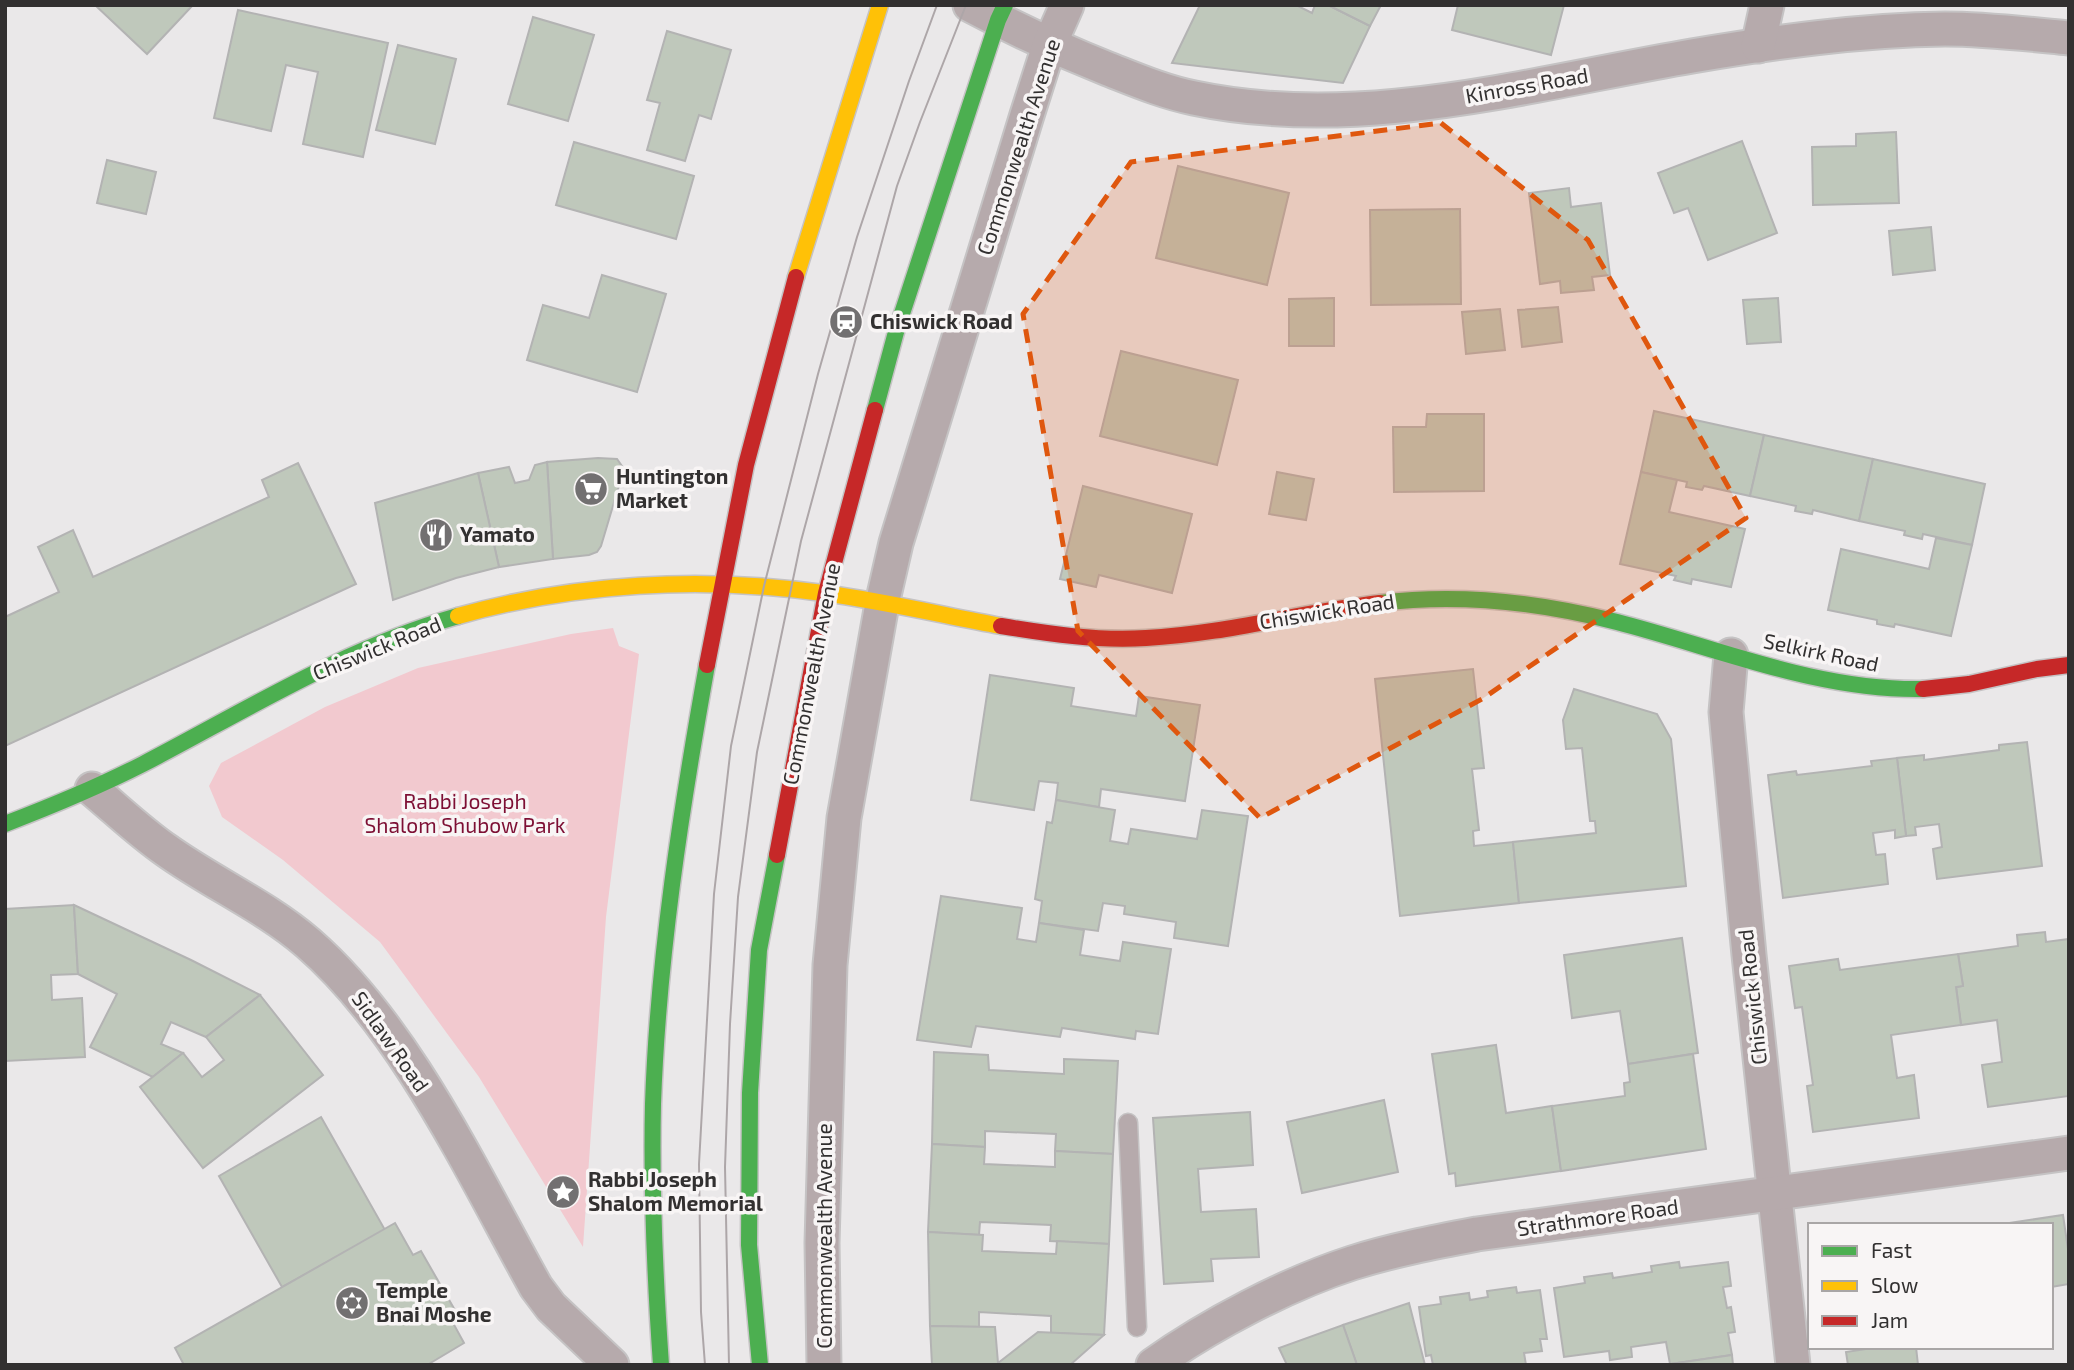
<svg xmlns="http://www.w3.org/2000/svg" width="2074" height="1370" font-family="'Exo 2',sans-serif">
  <style>
    .green { fill: #f2c9cf }
    .building { fill: #bfc8bb; stroke: #b3b3b3; stroke-width: 2 }
    .lines { fill: none; stroke-linecap: round; stroke-linejoin: round }
    .lane-casing { stroke: #c5c3c4; stroke-width: 21 }
    .street-casing { stroke: #c5c3c4; stroke-width: 37 }
    .fast-casing { stroke: #c5c3c4; stroke-width: 19 }
    .slow-casing { stroke: #c5c3c4; stroke-width: 19 }
    .jam-casing { stroke: #c5c3c4; stroke-width: 19 }
    .lane { stroke: #b6aaac; stroke-width: 18 }
    .street { stroke: #b6aaac; stroke-width: 33 }
    .fast { stroke: #4caf50; stroke-width: 16 }
    .slow { stroke: #ffc107; stroke-width: 16 }
    .jam { stroke: #c62828; stroke-width: 16 }
    .tram { stroke: #ada6a8; stroke-width: 2 }
    .marked { fill: #df570e; fill-opacity: 0.2; stroke: #df570e; stroke-width: 5; stroke-dasharray: 14 9; stroke-linejoin: round }
    .labels { text-anchor: middle; stroke-width: 7; stroke-linejoin: round; paint-order: stroke }
    .street-label { font-size: 21px; fill: #323030; stroke: #f8f5f5 }
    .poi-label { font-size: 21px; font-weight: bold; fill: #323030; stroke: #f8f5f5; text-anchor: start }
    .park-label { font-size: 21px; fill: #7d0f34; stroke: #f8f5f5 }
  </style>
  <rect width="100%" height="100%" fill="#eae8e9"/>
  <polygon class="green" points="613,628 619,646 639,654 606,917 583,1247 479,1077 380,942 283,860 222,817 209,786 221,763 325,707 418,668 571,634"/>
  <g class="building">
    <polygon points="95,5 193,5 147,54"/>
    <polygon points="1200,5 1296,5 1312,13 1315,5 1328,5 1370,26 1343,83 1172,63"/>
    <polygon points="1328,5 1381,5 1370,26"/>
    <polygon points="1458,5 1564,5 1551,55 1452,30"/>
    <polygon points="238,10 388,43 363,157 303,144 318,72 286,65 271,131 214,118"/>
    <polygon points="533,17 594,35 568,121 508,104"/>
    <polygon points="667,31 731,50 711,119 699,115 685,161 647,150 660,103 647,100"/>
    <polygon points="398,45 456,59 435,144 376,130"/>
    <polygon points="1896,132 1899,203 1813,205 1812,147 1856,146 1856,134"/>
    <polygon points="1742,141 1777,233 1708,260 1688,208 1674,213 1658,173"/>
    <polygon points="574,142 694,176 676,239 556,205"/>
    <polygon points="107,160 156,172 146,214 97,203"/>
    <polygon points="1178,166 1289,193 1267,285 1156,258"/>
    <polygon points="1569,188 1571,207 1601,203 1610,275 1592,277 1594,290 1561,293 1560,281 1540,284 1529,193"/>
    <polygon points="1460,209 1461,304 1371,305 1370,210"/>
    <polygon points="1931,227 1935,270 1893,275 1889,231"/>
    <polygon points="602,275 666,294 637,392 527,360 543,305 589,318"/>
    <polygon points="1334,298 1334,346 1289,346 1289,299"/>
    <polygon points="1778,298 1781,342 1747,344 1743,300"/>
    <polygon points="1558,307 1562,342 1522,347 1518,310"/>
    <polygon points="1500,309 1505,350 1466,354 1462,312"/>
    <polygon points="1121,351 1238,380 1217,465 1100,436"/>
    <polygon points="1654,411 1764,435 1750,496 1704,486 1702,490 1686,487 1687,482 1641,472"/>
    <polygon points="1427,414 1484,414 1484,491 1394,492 1393,427 1426,427"/>
    <polygon points="1764,435 1873,459 1859,521 1813,510 1812,514 1795,511 1796,506 1750,496"/>
    <polygon points="598,458 617,459 624,469 601,546 597,552 589,555 553,559 547,462"/>
    <polygon points="1873,459 1985,484 1972,545 1923,534 1922,539 1904,535 1905,531 1859,521"/>
    <polygon points="547,462 553,559 499,567 478,473 509,467 515,483 529,480 535,465"/>
    <polygon points="298,463 356,584 5,746 5,617 59,592 38,547 73,530 93,577 269,497 262,480"/>
    <polygon points="1277,472 1314,479 1306,520 1269,514"/>
    <polygon points="1641,472 1677,480 1669,512 1745,529 1731,587 1692,579 1691,584 1674,580 1676,576 1620,564"/>
    <polygon points="478,473 499,567 456,578 393,600 375,503"/>
    <polygon points="1083,486 1192,514 1172,593 1099,575 1096,587 1060,579"/>
    <polygon points="1936,538 1972,545 1951,636 1895,624 1894,627 1877,624 1877,620 1828,610 1841,549 1929,569"/>
    <polygon points="1473,669 1484,768 1472,769 1479,830 1473,831 1474,846 1513,842 1519,903 1400,916 1375,679"/>
    <polygon points="990,675 1074,688 1071,706 1136,716 1139,696 1200,705 1185,801 1101,789 1099,807 1056,800 1058,783 1039,781 1034,810 971,800"/>
    <polygon points="1574,689 1657,714 1671,739 1686,886 1519,903 1513,842 1596,833 1595,821 1590,821 1582,748 1566,749 1563,720"/>
    <polygon points="2027,742 2042,866 1937,879 1933,849 1942,847 1939,824 1915,827 1916,835 1906,836 1897,758 1924,755 1924,760 1999,750 1999,745"/>
    <polygon points="1897,758 1906,836 1895,838 1895,830 1873,833 1876,855 1885,854 1888,884 1783,898 1768,775 1796,771 1797,775 1872,766 1871,761"/>
    <polygon points="1056,800 1115,810 1110,841 1128,844 1131,829 1197,839 1202,810 1248,816 1228,946 1174,938 1176,922 1124,914 1125,906 1103,903 1098,931 1039,923 1042,901 1035,899 1047,822 1052,823"/>
    <polygon points="941,896 1022,908 1017,939 1036,942 1039,923 1084,930 1080,955 1120,961 1123,942 1171,949 1158,1034 1136,1031 1135,1039 1062,1028 1060,1037 976,1026 971,1047 917,1040"/>
    <polygon points="74,905 78,974 51,975 52,1000 82,998 85,1057 5,1061 5,909"/>
    <polygon points="74,905 191,960 260,995 206,1037 171,1022 161,1044 183,1053 153,1077 90,1047 117,994 78,974"/>
    <polygon points="2045,932 2046,942 2069,939 2069,1096 1988,1107 1982,1065 2002,1062 1997,1020 1961,1025 1956,987 1963,986 1958,954 2018,946 2017,935"/>
    <polygon points="1682,938 1698,1053 1628,1064 1620,1011 1572,1018 1564,955"/>
    <polygon points="1958,954 1963,986 1956,987 1961,1025 1891,1035 1897,1078 1914,1075 1919,1118 1813,1132 1807,1086 1813,1085 1802,1007 1795,1008 1789,966 1838,959 1840,970"/>
    <polygon points="260,995 323,1075 203,1168 140,1087 183,1053 202,1077 224,1060 206,1037"/>
    <polygon points="1496,1045 1506,1113 1552,1106 1561,1171 1456,1186 1455,1173 1449,1174 1432,1054"/>
    <polygon points="934,1052 988,1055 989,1070 1064,1074 1064,1059 1118,1061 1113,1154 1055,1151 1056,1134 985,1131 985,1147 932,1144"/>
    <polygon points="1693,1054 1706,1149 1561,1171 1552,1106 1625,1096 1624,1083 1630,1082 1628,1064"/>
    <polygon points="1384,1100 1398,1172 1302,1193 1287,1122"/>
    <polygon points="1250,1112 1253,1165 1198,1169 1201,1212 1256,1209 1259,1257 1211,1259 1213,1281 1164,1284 1153,1118"/>
    <polygon points="321,1117 385,1230 282,1287 219,1176"/>
    <polygon points="932,1144 985,1147 984,1164 1055,1167 1055,1151 1113,1154 1109,1244 1050,1241 1051,1225 980,1222 979,1235 928,1232"/>
    <polygon points="2063,1215 2069,1256 2069,1284 2051,1287 2051,1225 1996,1225"/>
    <polygon points="395,1223 413,1255 421,1251 460,1319 453,1323 464,1343 427,1365 184,1365 175,1348"/>
    <polygon points="928,1232 983,1235 982,1251 1056,1254 1057,1241 1109,1244 1104,1335 1051,1333 1051,1316 979,1312 979,1327 930,1326"/>
    <polygon points="1679,1262 1680,1268 1728,1262 1731,1286 1723,1287 1727,1308 1731,1307 1735,1332 1728,1333 1732,1355 1670,1364 1666,1342 1631,1347 1632,1357 1610,1360 1609,1351 1564,1357 1554,1288 1585,1283 1584,1277 1612,1273 1613,1278 1652,1272 1651,1266"/>
    <polygon points="1516,1287 1517,1293 1540,1290 1547,1339 1540,1339 1542,1351 1524,1353 1526,1365 1433,1365 1431,1355 1426,1356 1419,1307 1441,1304 1440,1297 1469,1293 1470,1300 1488,1297 1487,1291"/>
    <polygon points="1409,1303 1425,1365 1357,1365 1343,1325"/>
    <polygon points="1343,1325 1357,1365 1287,1365 1279,1348"/>
    <polygon points="930,1326 995,1327 998,1363 1038,1332 1104,1335 1070,1365 932,1365"/>
    <polygon points="1879,1347 1916,1347 1918,1365 1848,1365 1846,1352"/>
    <polygon points="1732,1355 1733,1365 1670,1365 1670,1364"/>
  </g>
  <g class="lines">
    <g class="lane-casing">
      <polyline id="lane" points="1128,1123 1137,1327"/>
    </g>
    <g class="street-casing">
      <g id="street">
        <path d="M970 5C1015 29 1060 50 1108 69 1136 80 1164 92 1194 98 1360 133 1529 84 1692 56 1775 42 1860 30 1945 29 1986 29 2028 34 2069 38"/>
        <polyline points="1758,46 1767,5"/>
        <polyline points="1731,655 1726,712 1728,734 1749,955 1793,1365"/>
        <path d="M92 789C116 809 140 832 166 850 212 883 265 906 308 943 406 1028 473 1174 536 1287L551 1307 612 1365"/>
        <polyline points="824,1365 822,1243 830,965 844,818 882,604 896,543 1027,115 1049,46 1067,5"/>
        <path d="M1153 1365C1209 1325 1287 1284 1352 1263 1393 1250 1435 1242 1477 1234L2069 1153"/>
      </g>
    </g>
    <g class="fast-casing">
      <g id="fast">
        <polyline points="875,410 896,332 998,20 1005,5"/>
        <path d="M1380 603C1461 593 1539 602 1617 622 1718 648 1817 691 1923 689"/>
        <path d="M5 824C52 806 98 787 143 764 245 711 345 648 458 616"/>
        <path d="M661 1365C655 1278 651 1191 653 1104 658 957 681 810 707 665"/>
        <polyline points="760,1365 749,1245 750,1093 759,950 777,855"/>
      </g>
    </g>
    <g class="slow-casing">
      <g id="slow">
        <polyline points="796,277 880,5"/>
        <path d="M458 616C575 583 702 576 823 593 883 601 942 615 1001 626"/>
      </g>
    </g>
    <g class="jam-casing">
      <g id="jam">
        <path d="M1001 626C1049 634 1097 641 1146 638 1225 634 1302 612 1380 603"/>
        <polyline points="707,665 746,465 796,277"/>
        <polyline points="1923,689 1969,684 2037,669 2069,665"/>
        <polyline points="777,855 826,593 875,410"/>
      </g>
    </g>
    <use href="#lane" class="lane"/>
    <use href="#street" class="street"/>
    <use href="#fast" class="fast"/>
    <use href="#slow" class="slow"/>
    <use href="#jam" class="jam"/>
    <g class="tram">
      <polyline points="705,1365 701,1312 699,1164 714,894 731,746 764,586 818,374 857,237 909,81 937,5"/>
      <polyline points="729,1365 725,1167 730,1024 738,897 757,752 801,541 897,186 920,122 966,5"/>
    </g>
  </g>
  <path class="marked" d="M1441 123 1588 240 1746 518 1482 699 1260 818 1078 631 1023 314 1131 162Z"/>
  <defs>
    <g id="station-disc" transform="scale(1.75)"><circle r="9.5" fill="#727071" stroke="#f8f5f5"/><path d="M-3-6H3Q5-6 5-4V2Q5 4 3 4L4.5 6H3L1.5 4h-3L-3 6H-4.5L-3 4Q-5 4-5 2V-4Q-5-6-3-6ZM-3.5-4v3h7v-3ZM-3.5 1v1.5H-2V1ZM2 1v1.5H3.5V1Z" fill="#fff"/></g>
    <g id="supermarket-disc" transform="scale(1.75)"><circle r="9.5" fill="#727071" stroke="#f8f5f5"/><path d="M-6-5.5h2.5l.6 2H6L4.5 2H-2.5L-4.4-4H-6ZM-1.5 3.2a1.3 1.3 0 1 0 .1 0ZM3 3.2a1.3 1.3 0 1 0 .1 0Z" fill="#fff"/></g>
    <g id="restaurant-disc" transform="scale(1.75)"><circle r="9.5" fill="#727071" stroke="#f8f5f5"/><path d="M-5-6h1v4h1v-4h1v4h1v-4h1v5L-1.5 .5V6h-2V.5L-5-1ZM5-6V6H3V1.5H1.5Q1.5-4 5-6Z" fill="#fff"/></g>
    <g id="sight-disc" transform="scale(1.75)"><circle r="9.5" fill="#727071" stroke="#f8f5f5"/><path d="M0-6L1.8-2.2L6-1.7L2.9 1.2L3.7 5.4L0 3.3L-3.7 5.4L-2.9 1.2L-6-1.7L-1.8-2.2Z" fill="#fff"/></g>
    <g id="synagogue-disc" transform="scale(1.75)"><circle r="9.5" fill="#727071" stroke="#f8f5f5"/><path d="M0-6.5L5.6 3.2H-5.6ZM0 6.5L5.6-3.2H-5.6Z" fill="#fff"/></g>
  </defs>
  <g fill-rule="evenodd">
    <use href="#station-disc" x="846" y="322"/>
    <use href="#supermarket-disc" x="591" y="489"/>
    <use href="#restaurant-disc" x="436" y="535"/>
    <use href="#sight-disc" x="563" y="1192"/>
    <use href="#synagogue-disc" x="352" y="1303"/>
  </g>
  <g class="labels">
    <g class="street-label">
      <text transform="translate(1527 86) rotate(-10)" y="7">Kinross Road</text>
      <text transform="translate(1019 147) rotate(-72)" y="7">Commonwealth Avenue</text>
      <text transform="translate(1327 612) rotate(-9)" y="7">Chiswick Road</text>
      <text transform="translate(377 649) rotate(-22)" y="7">Chiswick Road</text>
      <text transform="translate(1821 653) rotate(12)" y="7">Selkirk Road</text>
      <text transform="translate(812 674) rotate(-79)" y="7">Commonwealth Avenue</text>
      <text transform="translate(1753 997) rotate(-96)" y="7">Chiswick Road</text>
      <text transform="translate(390 1042) rotate(55)" y="7">Sidlaw Road</text>
      <text transform="translate(1598 1218) rotate(-8)" y="7">Strathmore Road</text>
      <text transform="translate(825 1236) rotate(-90)" y="7">Commonwealth Avenue</text>
    </g>
    <g class="poi-label">
      <text x="870" y="329">Chiswick Road</text>
      <text x="616" y="484">Huntington<tspan x="616" dy="24">Market</tspan></text>
      <text x="460" y="542">Yamato</text>
      <text x="588" y="1187">Rabbi Joseph<tspan x="588" dy="24">Shalom Memorial</tspan></text>
      <text x="376" y="1298">Temple<tspan x="376" dy="24">Bnai Moshe</tspan></text>
    </g>
    <g class="park-label">
      <text x="465" y="809">Rabbi Joseph<tspan x="465" dy="24">Shalom Shubow Park</tspan></text>
    </g>
  </g>
  <rect width="2074" height="1370" fill="none" stroke="#323030" stroke-width="14"/>
  <rect x="1808" y="1223" width="245" height="126" fill="#f8f5f5" stroke="#a9a6a6" stroke-width="2"/>
  <rect x="1822" y="1246" width="35" height="10" fill="#4caf50" stroke="#a9a6a6" stroke-width="2"/>
  <text x="1871" y="1258" font-size="21" fill="#323030">Fast</text>
  <rect x="1822" y="1281" width="35" height="10" fill="#ffc107" stroke="#a9a6a6" stroke-width="2"/>
  <text x="1871" y="1293" font-size="21" fill="#323030">Slow</text>
  <rect x="1822" y="1316" width="35" height="10" fill="#c62828" stroke="#a9a6a6" stroke-width="2"/>
  <text x="1871" y="1328" font-size="21" fill="#323030">Jam</text>
</svg>
